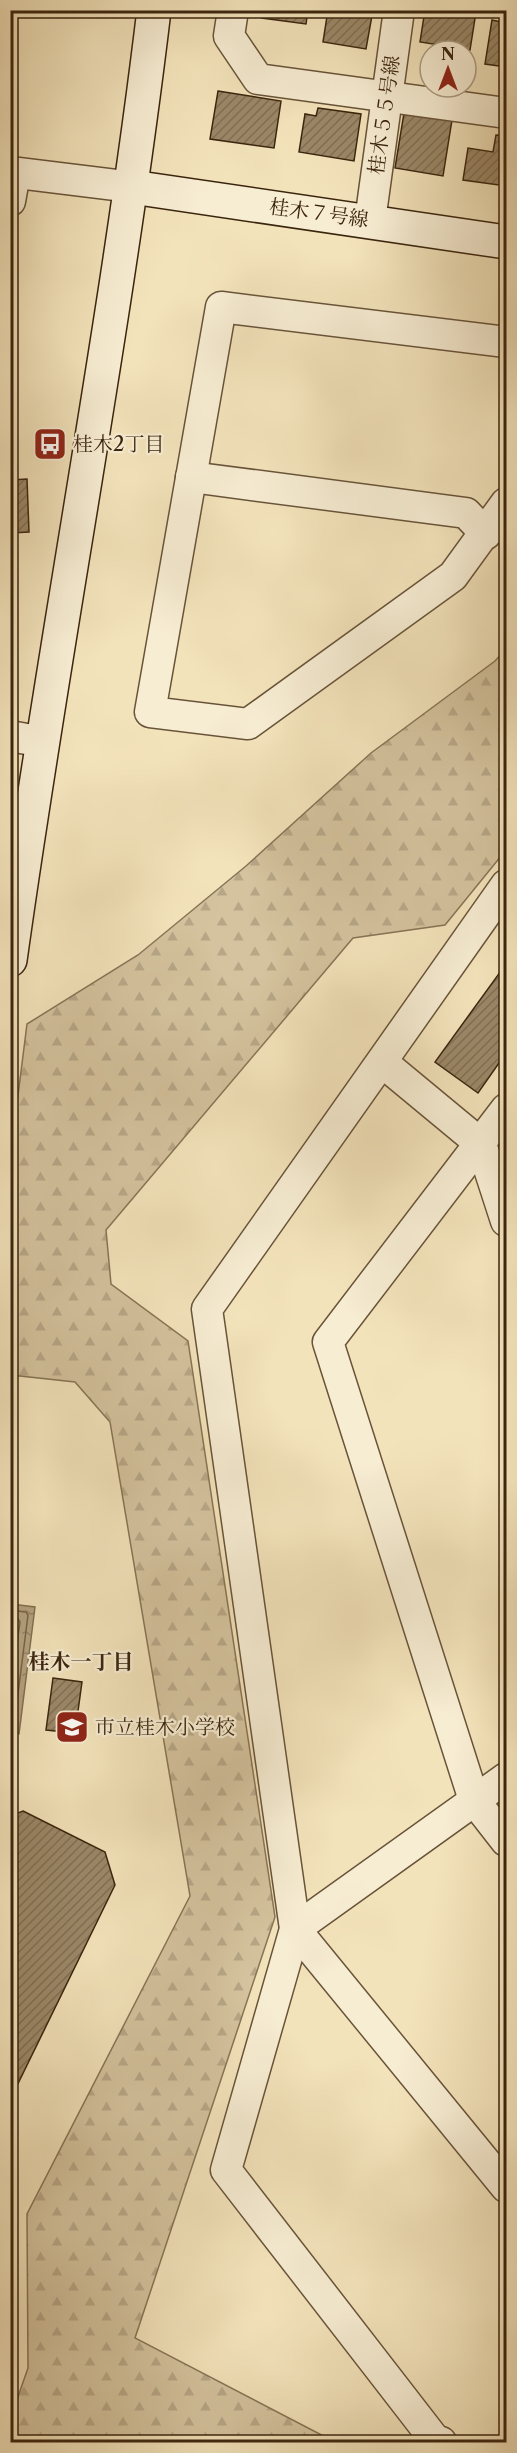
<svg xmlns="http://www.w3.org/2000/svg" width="517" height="2453" font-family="'Libre Caslon Text','Noto Serif JP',serif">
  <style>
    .forest { fill: url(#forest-firs); stroke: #887456; stroke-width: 1.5 }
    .water { fill: url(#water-ripples); stroke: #847052; stroke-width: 1.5 }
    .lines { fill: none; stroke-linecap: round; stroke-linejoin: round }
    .shore { stroke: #786447; stroke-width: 1.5 }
    .building { fill: url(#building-hatch); stroke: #3b250e; stroke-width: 1.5 }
    .street-casing { stroke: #695439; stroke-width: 33 }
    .secondary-casing { stroke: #3b250e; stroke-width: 36 }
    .street { stroke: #f7edd3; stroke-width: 30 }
    .secondary { stroke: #f7edd3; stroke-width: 33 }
    .labels { text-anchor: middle; stroke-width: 4.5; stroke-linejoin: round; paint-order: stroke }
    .street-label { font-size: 20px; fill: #3b250e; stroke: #f7edd3 }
    .poi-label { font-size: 20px; fill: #3b250e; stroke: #f7edd3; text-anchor: start }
    .neighbourhood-label { font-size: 21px; font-weight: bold; fill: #3b250e; stroke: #f7edd3 }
  </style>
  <defs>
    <pattern id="forest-firs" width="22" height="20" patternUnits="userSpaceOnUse" patternTransform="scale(1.5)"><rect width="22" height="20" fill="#d4c39e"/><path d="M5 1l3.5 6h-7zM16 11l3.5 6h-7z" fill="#b7a787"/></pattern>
    <pattern id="water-ripples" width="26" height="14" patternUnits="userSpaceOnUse" patternTransform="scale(1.5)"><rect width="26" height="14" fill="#b4a280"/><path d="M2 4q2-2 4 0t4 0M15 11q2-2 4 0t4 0" fill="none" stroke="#948467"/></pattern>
    <pattern id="building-hatch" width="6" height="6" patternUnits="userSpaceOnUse" patternTransform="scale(1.5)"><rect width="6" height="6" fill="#9b8868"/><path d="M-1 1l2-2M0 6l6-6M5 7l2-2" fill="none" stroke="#806f54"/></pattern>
  </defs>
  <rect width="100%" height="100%" fill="#f3e3bb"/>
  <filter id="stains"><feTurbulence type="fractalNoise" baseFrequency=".00333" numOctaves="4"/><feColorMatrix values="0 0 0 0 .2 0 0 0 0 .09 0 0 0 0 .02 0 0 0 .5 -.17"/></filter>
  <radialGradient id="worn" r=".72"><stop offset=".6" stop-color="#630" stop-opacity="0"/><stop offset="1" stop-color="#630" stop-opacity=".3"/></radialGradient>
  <polygon class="forest" points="506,649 506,850 445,925 353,938 106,1230 111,1284 188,1341 275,1917 135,2338 335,2442 11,2442 11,2417 28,2368 27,2214 190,1896 110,1422 75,1382 11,1375 10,1159 27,1024 138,955 246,866 371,753 495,661"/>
  <polygon class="water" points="11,1604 35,1607 19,1734 11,1733"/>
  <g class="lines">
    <g class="shore">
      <polyline points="10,1610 26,1612 28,1615 14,1725 10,1727"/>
      <polyline points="10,1618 18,1619 20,1622 10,1695"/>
    </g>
  </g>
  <g class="building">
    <polygon points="263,10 308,10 306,24 262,18"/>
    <polygon points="328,10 373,10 366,49 323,42"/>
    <polygon points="425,10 476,12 470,50 420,42"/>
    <polygon points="492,20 506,23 506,67 485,64"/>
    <polygon points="218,91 281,101 274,148 210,139"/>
    <polygon points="318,108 361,114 354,161 299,152 305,114 316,116"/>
    <polygon points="404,113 452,120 443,176 395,168"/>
    <polygon points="496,135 506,136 506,186 463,180 468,148 493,152"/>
    <polygon points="27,479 29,532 10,533 10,480"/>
    <polygon points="506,964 506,1053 478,1093 435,1062"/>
    <polygon points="53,1678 82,1682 75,1733 46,1730"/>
    <polygon points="23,1811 105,1852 115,1885 10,2100 10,1816"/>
  </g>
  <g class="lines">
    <g class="street-casing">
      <g id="street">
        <polyline points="233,10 229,36 258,79 506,113"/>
        <polyline points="10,172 132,187"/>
        <polyline points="10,201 15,173"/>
        <polyline points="370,221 399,10"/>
        <polyline points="506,342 221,307 150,712 248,724 453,576 506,503"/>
        <polyline points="191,477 466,513 486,534"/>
        <polyline points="10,736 43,742"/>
        <polyline points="382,1062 481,1144 506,1221"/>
        <polyline points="506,1109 328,1342 474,1800 506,1841"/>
        <polyline points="295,1929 506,2187"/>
        <polyline points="295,1929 506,1778"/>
        <polyline points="441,2442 435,2440 226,2170 295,1929 207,1309 506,885"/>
      </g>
    </g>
    <g class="secondary-casing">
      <g id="secondary">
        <polyline points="132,187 506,242"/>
        <path d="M10 960C54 643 116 328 154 10"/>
      </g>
    </g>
    <use href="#street" class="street"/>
    <use href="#secondary" class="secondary"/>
  </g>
  <defs>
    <g id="bus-square" transform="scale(1.725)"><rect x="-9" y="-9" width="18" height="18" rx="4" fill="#8f2418" stroke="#f7edd3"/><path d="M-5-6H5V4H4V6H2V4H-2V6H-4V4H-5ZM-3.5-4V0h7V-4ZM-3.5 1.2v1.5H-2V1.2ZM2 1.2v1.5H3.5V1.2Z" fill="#fff"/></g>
    <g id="school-square" transform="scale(1.725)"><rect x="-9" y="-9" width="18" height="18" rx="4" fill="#8f2418" stroke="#f7edd3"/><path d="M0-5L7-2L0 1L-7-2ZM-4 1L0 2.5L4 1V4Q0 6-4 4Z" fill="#fff"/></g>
  </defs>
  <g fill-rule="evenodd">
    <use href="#bus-square" x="50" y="444"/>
    <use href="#school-square" x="72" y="1727"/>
  </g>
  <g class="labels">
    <g class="street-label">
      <text transform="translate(384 115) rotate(-82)" y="7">桂木５５号線</text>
      <text transform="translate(319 213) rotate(8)" y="7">桂木７号線</text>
    </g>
    <g class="poi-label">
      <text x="73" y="451">桂木2丁目</text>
      <text x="95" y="1734">市立桂木小学校</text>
    </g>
    <g class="neighbourhood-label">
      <text x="81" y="1669">桂木一丁目</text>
    </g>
  </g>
  <rect width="517" height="2453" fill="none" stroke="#f3e3bb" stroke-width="36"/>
  <rect x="12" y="12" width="493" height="2429" fill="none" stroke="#3b250e" stroke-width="3"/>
  <rect x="18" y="18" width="481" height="2417" fill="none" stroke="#3b250e" stroke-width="1.5"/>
  <g transform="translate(448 69)"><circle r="28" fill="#f7edd3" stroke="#ac9d84" stroke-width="1.5"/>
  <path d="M0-4.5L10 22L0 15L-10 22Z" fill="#8f2418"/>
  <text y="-9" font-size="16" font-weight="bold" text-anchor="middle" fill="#3b250e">N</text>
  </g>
  <rect width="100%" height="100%" filter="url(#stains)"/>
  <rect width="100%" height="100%" fill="url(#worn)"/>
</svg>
